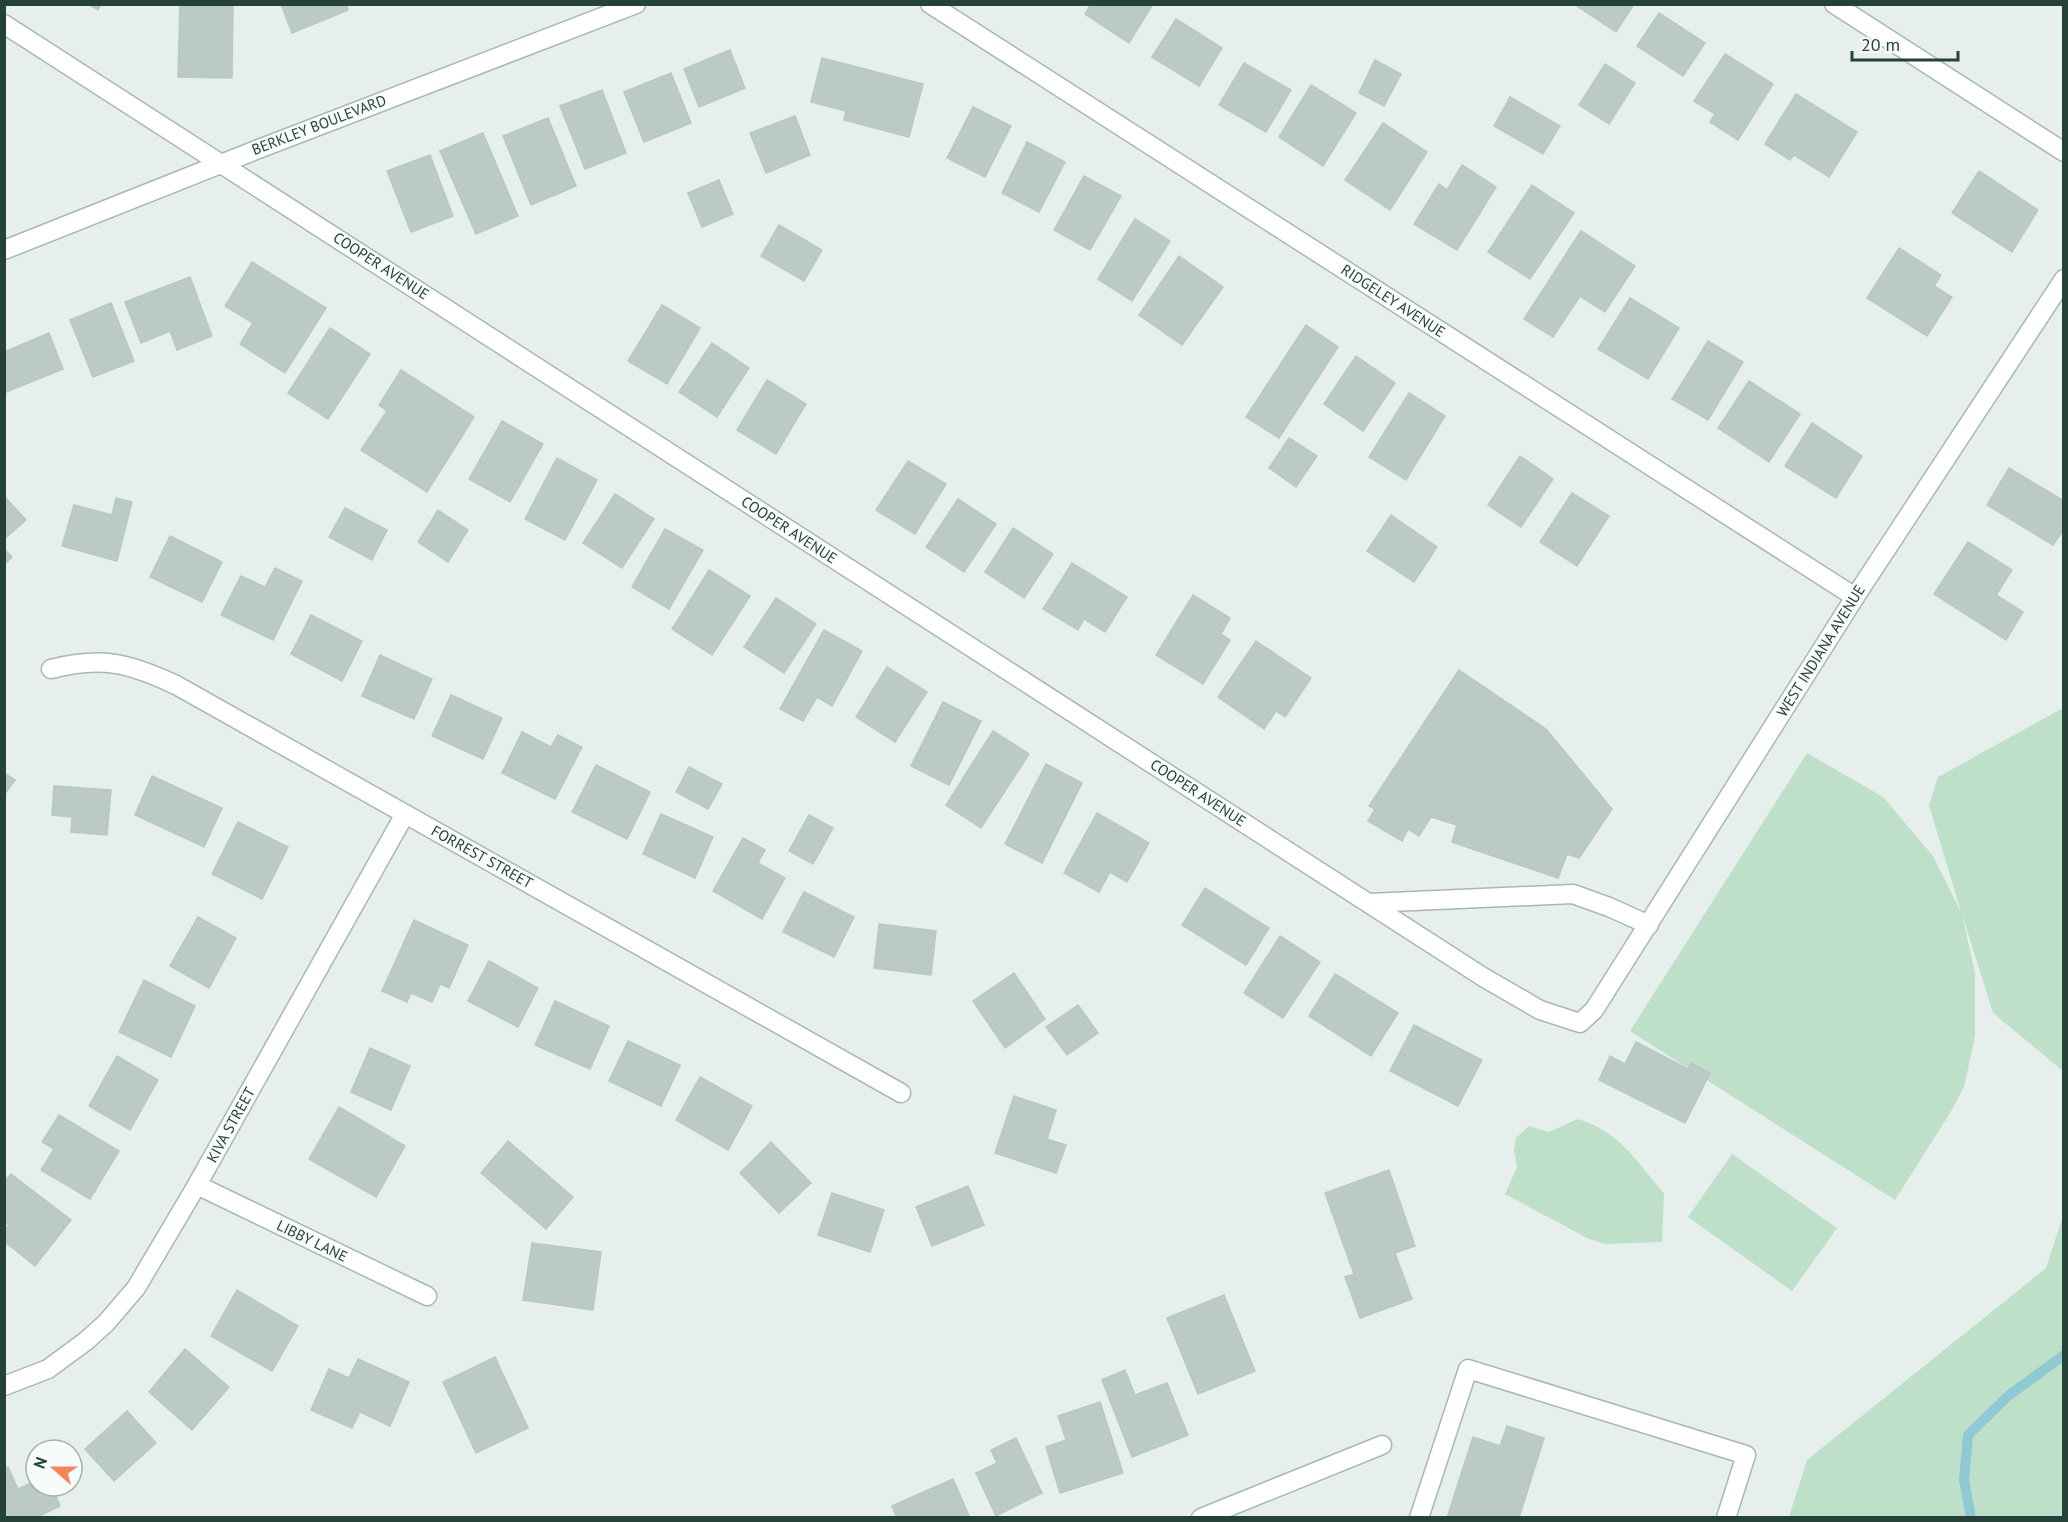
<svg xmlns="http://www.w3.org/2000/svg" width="2068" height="1522" font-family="'PT Sans',sans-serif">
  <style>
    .green { fill: #bfe0c8 }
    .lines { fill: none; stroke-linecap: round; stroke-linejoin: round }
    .stream { stroke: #8ec9d4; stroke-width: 10 }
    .building { fill: #bbcac4; stroke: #b8c9c2; stroke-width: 1.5 }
    .minor-casing { stroke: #a8b8b2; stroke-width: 21 }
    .minor { stroke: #fff; stroke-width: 18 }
    .labels { text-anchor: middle; stroke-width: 4.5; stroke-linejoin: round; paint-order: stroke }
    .street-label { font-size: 15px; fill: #24423a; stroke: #f7fbf9 }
  </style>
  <rect width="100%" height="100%" fill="#e6efeb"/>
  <g class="green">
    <polygon points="2061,709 2063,710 2063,1071 1993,1013 1962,914 1975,973 1975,1036 1964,1087 1950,1113 1895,1200 1630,1031 1807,753 1883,797 1933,856 1961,912 1929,805 1938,777"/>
    <path d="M1578 1119C1620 1131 1637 1163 1664 1193L1662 1242 1605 1244 1587 1238 1505 1194 1517 1167 1514 1150 1516 1138 1529 1126 1549 1132Z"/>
    <polygon points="1732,1154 1837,1228 1792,1291 1688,1217"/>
    <polygon points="2063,1216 2063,1517 1789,1517 1807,1460 2046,1268"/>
  </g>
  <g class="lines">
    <polyline class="stream" points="1971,1518 1964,1480 1968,1435 2008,1396 2064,1355"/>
  </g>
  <g class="building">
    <polygon points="88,4 101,4 98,10"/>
    <polygon points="180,4 233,4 232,78 178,77"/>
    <polygon points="281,4 346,4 348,10 292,33"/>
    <polygon points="1091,4 1153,4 1129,43 1085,14"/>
    <polygon points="1574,4 1634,4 1616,32"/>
    <polygon points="1659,13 1705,43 1683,76 1637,46"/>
    <polygon points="1176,19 1222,48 1199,86 1152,57"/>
    <polygon points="730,50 745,88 699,107 684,69"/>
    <polygon points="1725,54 1773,84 1738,140 1710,122 1715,114 1694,101"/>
    <polygon points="822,58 923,84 909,137 844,120 846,111 811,102"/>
    <polygon points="1375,60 1401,74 1384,106 1359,93"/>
    <polygon points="1244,63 1291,90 1266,132 1219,105"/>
    <polygon points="1605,64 1635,83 1609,124 1579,105"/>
    <polygon points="671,73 691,123 644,142 624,92"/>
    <polygon points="1311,85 1356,113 1323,166 1279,137"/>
    <polygon points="602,90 626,153 585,169 560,106"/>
    <polygon points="1796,94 1857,132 1829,177 1794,155 1790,160 1765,144"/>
    <polygon points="1510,97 1560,126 1543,154 1494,126"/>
    <polygon points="973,107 1011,126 985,177 947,158"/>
    <polygon points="795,116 810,155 766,173 750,133"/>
    <polygon points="548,118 576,186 531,205 503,136"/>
    <polygon points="1383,123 1427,152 1390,210 1345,180"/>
    <polygon points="483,133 518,216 476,234 440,151"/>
    <polygon points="1027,142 1065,162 1039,212 1002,193"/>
    <polygon points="430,155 453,216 411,232 387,171"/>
    <polygon points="1462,165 1496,187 1457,250 1414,224 1439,184 1447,190"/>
    <polygon points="1979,171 2038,210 2012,252 1952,213"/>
    <polygon points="1084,176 1121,196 1090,250 1054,230"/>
    <polygon points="719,180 733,214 702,227 688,193"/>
    <polygon points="1532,185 1574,213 1530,279 1488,252"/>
    <polygon points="1135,219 1170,241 1132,301 1098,279"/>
    <polygon points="779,225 822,250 804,281 761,256"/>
    <polygon points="1581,231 1635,266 1605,312 1580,296 1553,337 1524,319"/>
    <polygon points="1899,248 1941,275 1934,286 1952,297 1927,336 1867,298"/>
    <polygon points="1179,256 1223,287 1182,345 1139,315"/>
    <polygon points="252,262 326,308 285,373 240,344 253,323 225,306"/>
    <polygon points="190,277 212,336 177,350 170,331 141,343 125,302"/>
    <polygon points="1630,298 1679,328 1648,379 1598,349"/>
    <polygon points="111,303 134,361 93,377 70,320"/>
    <polygon points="662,305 700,328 667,384 628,361"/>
    <polygon points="1306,325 1338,347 1279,438 1246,417"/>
    <polygon points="330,328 370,354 328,419 288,393"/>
    <polygon points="49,333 63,369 4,393 4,352"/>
    <polygon points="1708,341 1743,362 1708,420 1672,399"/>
    <polygon points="712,343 749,368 717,417 679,392"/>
    <polygon points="1356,356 1395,383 1363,431 1324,404"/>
    <polygon points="401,370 474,417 427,492 361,450 387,411 379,405"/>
    <polygon points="767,380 806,404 776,454 737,430"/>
    <polygon points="1749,381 1800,414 1769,462 1718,428"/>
    <polygon points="1409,393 1445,416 1406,480 1369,457"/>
    <polygon points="502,421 543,444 510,502 469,479"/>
    <polygon points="1812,423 1862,456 1836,498 1785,466"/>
    <polygon points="1289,438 1317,456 1296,487 1269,468"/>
    <polygon points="1520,456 1553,479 1521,527 1488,505"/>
    <polygon points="557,458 597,480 565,540 525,519"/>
    <polygon points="908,461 946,484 915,534 876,510"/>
    <polygon points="2009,468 2064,501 2064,529 2053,545 1987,505"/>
    <polygon points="1572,493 1609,516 1577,566 1540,542"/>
    <polygon points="615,494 654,519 622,568 583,543"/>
    <polygon points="4,496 26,520 4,539"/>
    <polygon points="116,498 132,502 117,561 62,546 74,505 112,515"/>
    <polygon points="958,499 996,524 964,572 926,547"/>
    <polygon points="345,508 387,530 372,560 329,537"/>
    <polygon points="438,510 468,530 448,562 418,542"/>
    <polygon points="1391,515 1437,547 1414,582 1367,551"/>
    <polygon points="1013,528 1053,554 1024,598 985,572"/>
    <polygon points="665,529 703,550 669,609 632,587"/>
    <polygon points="170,536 222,562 202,602 150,577"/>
    <polygon points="1968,542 2012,570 1996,595 2023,612 2006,640 1934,594"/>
    <polygon points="4,549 12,557 4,565"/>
    <polygon points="1072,563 1127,597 1105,632 1084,619 1078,630 1043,609"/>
    <polygon points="275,568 302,581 273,640 221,615 241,576 265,587"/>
    <polygon points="709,570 750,596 712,655 672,629"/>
    <polygon points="1193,595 1230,618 1221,634 1230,640 1203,684 1156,655"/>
    <polygon points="776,598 816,624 784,673 744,647"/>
    <polygon points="311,615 362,641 342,681 291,654"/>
    <polygon points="824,630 862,651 832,706 817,697 803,721 780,709"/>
    <polygon points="1256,641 1311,678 1285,717 1276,711 1264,729 1218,697"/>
    <polygon points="380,655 432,679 414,719 362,696"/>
    <polygon points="887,667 927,692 895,742 856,717"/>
    <polygon points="1459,670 1546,729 1612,809 1579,858 1567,854 1558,878 1452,842 1457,825 1431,817 1419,836 1408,829 1402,841 1368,821 1375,809 1369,806"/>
    <polygon points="451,695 502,718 483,759 432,736"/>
    <polygon points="943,702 981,721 949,785 911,766"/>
    <polygon points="993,731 1029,754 981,828 946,805"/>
    <polygon points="522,732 551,747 558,735 582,747 555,799 502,773"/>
    <polygon points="1046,764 1082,783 1042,863 1005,844"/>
    <polygon points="596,765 650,792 627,839 572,812"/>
    <polygon points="689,767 722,784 708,809 676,792"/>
    <polygon points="4,773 15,780 4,795"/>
    <polygon points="152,776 222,808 204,847 135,815"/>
    <polygon points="54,786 111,790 107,835 71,832 72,817 52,815"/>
    <polygon points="1097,813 1149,843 1127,882 1110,872 1099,892 1064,873"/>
    <polygon points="661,814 713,837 695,878 643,854"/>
    <polygon points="809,815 833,828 813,864 789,851"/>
    <polygon points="238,822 288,847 262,899 212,874"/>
    <polygon points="743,838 765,850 758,863 785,878 762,919 713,891"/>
    <polygon points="1205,888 1269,928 1246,965 1182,925"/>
    <polygon points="804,892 854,917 834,957 783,932"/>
    <polygon points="198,917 236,938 209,988 170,966"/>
    <polygon points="414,920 468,945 449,988 440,984 432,1002 411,993 407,1002 382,991"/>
    <polygon points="879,924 936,931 931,975 874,968"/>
    <polygon points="1280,936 1320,962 1283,1018 1244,993"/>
    <polygon points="489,961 538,988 518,1027 468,1001"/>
    <polygon points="1014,973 1045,1019 1005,1048 973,1001"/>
    <polygon points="1335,974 1398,1013 1371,1056 1309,1016"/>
    <polygon points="144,980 195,1006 171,1057 119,1032"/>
    <polygon points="555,1001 609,1026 590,1069 535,1045"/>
    <polygon points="1078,1005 1098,1033 1067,1055 1046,1027"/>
    <polygon points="1414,1025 1482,1060 1458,1106 1390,1071"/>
    <polygon points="628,1041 680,1065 661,1106 609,1081"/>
    <polygon points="1636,1042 1688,1069 1691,1063 1710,1073 1685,1123 1599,1080 1610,1056 1625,1064"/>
    <polygon points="370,1048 410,1066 391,1110 351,1092"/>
    <polygon points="117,1056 158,1080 130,1130 89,1106"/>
    <polygon points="700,1077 752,1106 728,1150 676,1120"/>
    <polygon points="1014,1096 1056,1110 1047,1139 1066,1145 1056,1173 995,1153"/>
    <polygon points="339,1107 405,1146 376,1197 309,1159"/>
    <polygon points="59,1115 119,1151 90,1199 41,1170 54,1149 42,1142"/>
    <polygon points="508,1141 573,1197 546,1229 481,1173"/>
    <polygon points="771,1142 811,1183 779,1213 740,1173"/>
    <polygon points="1389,1170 1415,1246 1395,1253 1412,1299 1360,1318 1345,1277 1354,1274 1325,1193"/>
    <polygon points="11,1174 71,1220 35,1266 4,1241 4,1231 9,1225 4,1222 4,1182"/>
    <polygon points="968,1186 984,1225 932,1246 916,1207"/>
    <polygon points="832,1193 884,1210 870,1252 818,1235"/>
    <polygon points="532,1243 601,1252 593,1310 523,1300"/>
    <polygon points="237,1290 298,1326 272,1371 211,1336"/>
    <polygon points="1224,1295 1255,1371 1198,1394 1167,1318"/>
    <polygon points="185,1349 229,1387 192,1430 149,1392"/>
    <polygon points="495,1357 528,1428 476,1453 443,1382"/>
    <polygon points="358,1359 409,1382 390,1426 360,1412 352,1428 311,1410 329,1369 349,1378"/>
    <polygon points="1125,1370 1135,1395 1167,1383 1188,1435 1132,1457 1102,1380"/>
    <polygon points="1100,1402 1123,1473 1060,1493 1046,1447 1066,1440 1058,1416"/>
    <polygon points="127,1411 156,1443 114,1481 85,1449"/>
    <polygon points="1507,1426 1544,1438 1519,1518 1447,1518 1473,1437 1500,1446"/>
    <polygon points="1016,1438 1042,1493 996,1516 976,1473 997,1463 991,1450"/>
    <polygon points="8,1467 18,1489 36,1481 36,1486 51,1486 60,1506 36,1518 4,1518 4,1469"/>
    <polygon points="953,1479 970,1518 897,1518 892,1506"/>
  </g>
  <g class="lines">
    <g class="minor-casing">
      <g id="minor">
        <polyline points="930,4 1855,597"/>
        <polyline points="1834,4 2064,152"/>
        <polyline points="4,24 1483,977 1540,1010 1580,1023 1594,1010 1855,597 2064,279"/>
        <polyline points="4,250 256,150 636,4"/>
        <path d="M51 669C102 656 129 663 176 685L901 1093"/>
        <polyline points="1369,903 1573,894 1609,907 1649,925"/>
        <polyline points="197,1185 427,1296"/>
        <polyline points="4,1386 48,1369 86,1341 106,1323 136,1288 197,1185 405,814"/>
        <polyline points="1201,1518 1382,1445"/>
        <polyline points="1419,1518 1468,1369 1746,1455 1726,1518"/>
      </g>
    </g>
    <use href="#minor" class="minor"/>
  </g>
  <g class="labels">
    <g class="street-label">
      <text transform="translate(319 125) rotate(-21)" y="5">BERKLEY BOULEVARD</text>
      <text transform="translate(381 266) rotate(33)" y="5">COOPER AVENUE</text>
      <text transform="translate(1393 301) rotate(33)" y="5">RIDGELEY AVENUE</text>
      <text transform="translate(789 530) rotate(33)" y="5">COOPER AVENUE</text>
      <text transform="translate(1821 651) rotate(-58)" y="5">WEST INDIANA AVENUE</text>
      <text transform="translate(1198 793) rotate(33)" y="5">COOPER AVENUE</text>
      <text transform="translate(482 857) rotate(29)" y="5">FORREST STREET</text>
      <text transform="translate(231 1125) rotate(-61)" y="5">KIVA STREET</text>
      <text transform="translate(312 1241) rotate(26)" y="5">LIBBY LANE</text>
    </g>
  </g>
  <rect width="2068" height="1522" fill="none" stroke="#24423a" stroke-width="12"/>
  <g transform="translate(54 1468) rotate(291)"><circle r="28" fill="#f7fbf9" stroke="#a3b1ad" stroke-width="1.5"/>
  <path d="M0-4.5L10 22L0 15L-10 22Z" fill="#f4845f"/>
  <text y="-9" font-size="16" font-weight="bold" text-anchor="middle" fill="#24423a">N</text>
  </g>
  <path d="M1852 51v9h106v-9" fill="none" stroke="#24423a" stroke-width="3"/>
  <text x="1861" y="51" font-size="18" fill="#24423a" stroke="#f7fbf9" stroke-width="4.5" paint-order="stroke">20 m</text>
</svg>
